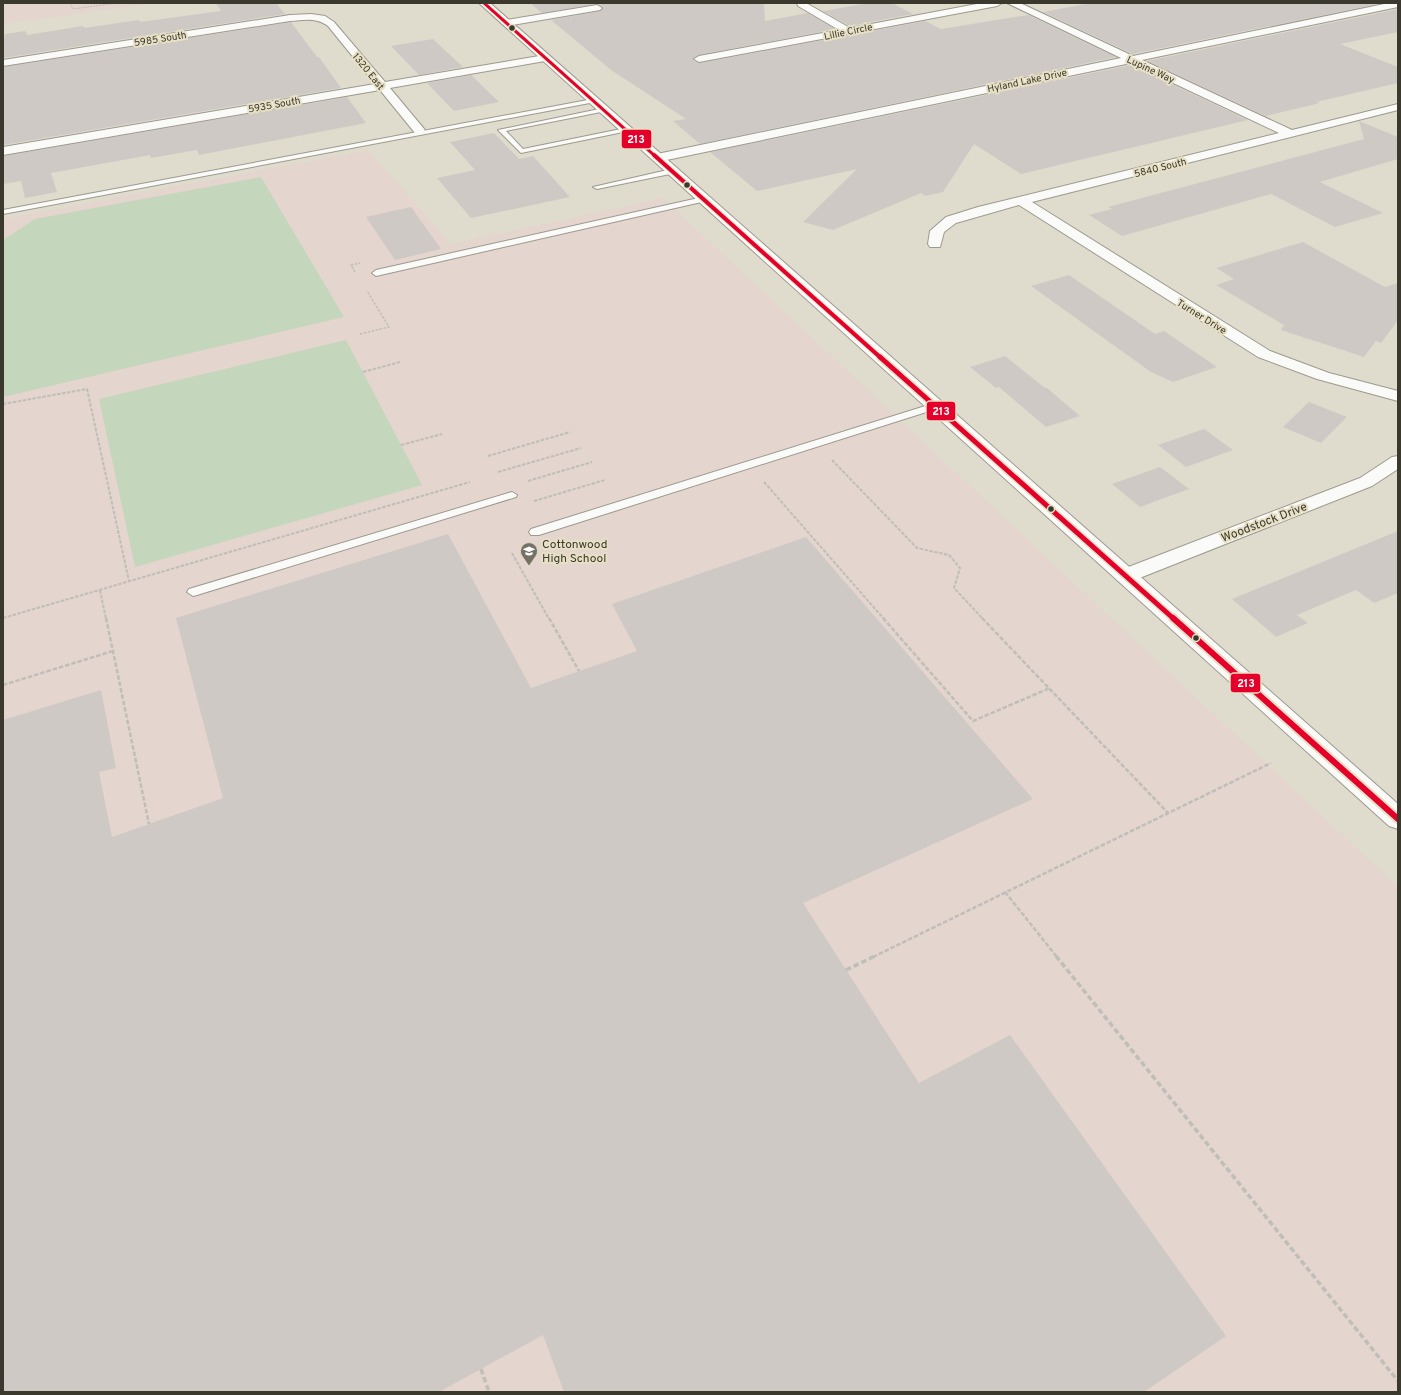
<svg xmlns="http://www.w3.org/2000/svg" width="1401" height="1395" font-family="Overpass,sans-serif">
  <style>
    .education { fill: #e4d5ce }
    .green { fill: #c4d6bb }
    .building { fill: #cfc9c5 }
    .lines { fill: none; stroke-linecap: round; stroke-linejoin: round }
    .lane-casing { stroke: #9c998e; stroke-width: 2 }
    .street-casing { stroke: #9c998e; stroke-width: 2 }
    .secondary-casing { stroke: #9c998e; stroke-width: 2 }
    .path-far4 { stroke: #bfbeb9; stroke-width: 1; stroke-dasharray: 2 1; stroke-linecap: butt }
    .path-far3 { stroke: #bfbeb9; stroke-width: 1.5; stroke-dasharray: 2.5 1.5; stroke-linecap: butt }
    .path-far2 { stroke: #bfbeb9; stroke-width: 2; stroke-dasharray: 3.5 1.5; stroke-linecap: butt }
    .path-far1 { stroke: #bfbeb9; stroke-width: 2.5; stroke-dasharray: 4.5 2; stroke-linecap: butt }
    .path { stroke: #bfbeb9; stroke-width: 3.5; stroke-dasharray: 5.5 3; stroke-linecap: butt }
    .lane { fill: #fafaf8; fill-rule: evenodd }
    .street { fill: #fafaf8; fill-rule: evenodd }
    .secondary { fill: #fafaf8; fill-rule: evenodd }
    .bus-1-far3-casing { stroke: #e7e0c5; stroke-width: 4.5 }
    .bus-1-far2-casing { stroke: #e7e0c5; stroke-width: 6 }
    .bus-1-far1-casing { stroke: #e7e0c5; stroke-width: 8 }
    .bus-1-casing { stroke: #e7e0c5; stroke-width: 10 }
    .bus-1-far3 { stroke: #e4002b; stroke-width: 3 }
    .bus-1-far2 { stroke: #e4002b; stroke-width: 4 }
    .bus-1-far1 { stroke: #e4002b; stroke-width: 5 }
    .bus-1 { stroke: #e4002b; stroke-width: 6 }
    .bus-dot { fill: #3b392e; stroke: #e7e0c5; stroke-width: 1.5 }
    .labels { text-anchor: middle; stroke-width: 4; stroke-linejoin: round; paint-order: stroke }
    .far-street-label { font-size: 10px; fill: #3b392e; stroke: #e7e0c5 }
    .street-label { font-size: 12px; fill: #3b392e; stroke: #e7e0c5 }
    .poi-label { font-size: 12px; fill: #3b392e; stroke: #e7e0c5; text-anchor: start }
    .line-badge { stroke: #e7e0c5; stroke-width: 1.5 }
    .badge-label { font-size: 11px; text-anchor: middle; font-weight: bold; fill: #fff }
  </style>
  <rect width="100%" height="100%" fill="#dfdccd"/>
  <g class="education">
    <polygon points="3,3 155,3 3,24"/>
    <polygon points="368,150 451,244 663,198 1398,887 1398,1392 3,1392 3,219"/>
  </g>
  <g class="green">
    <polygon points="261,177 344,317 3,397 3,240 35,219"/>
    <polygon points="346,340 422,485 135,567 99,399"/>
  </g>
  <g class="building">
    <polygon points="216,3 276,3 285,14 3,58 3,44 5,34 25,31 27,35 83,26 84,28 139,20 140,22 221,11"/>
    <polygon points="530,3 764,3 765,21 808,13 835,29 699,55 693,60 699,63 925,21 941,29 1028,15 1116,57 700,144 673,121 686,119 611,70 551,20 600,11 603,7 597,4 542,13"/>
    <polygon points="869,3 892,3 913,14 850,26 823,11"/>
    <polygon points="1091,3 1382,3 1133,54 1043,12"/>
    <polygon points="1398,9 1398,32 1340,44 1398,67 1398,83 1316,102 1320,103 1266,116 1147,61"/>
    <polygon points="291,22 317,57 319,57 341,88 3,145 3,67"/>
    <polygon points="433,39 463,67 419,75 391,46"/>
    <polygon points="1131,65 1248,120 1021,174 974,144 943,192 925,196 921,193 833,230 803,222 857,169 757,191 710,152"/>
    <polygon points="471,75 499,102 454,111 427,83"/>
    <polygon points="347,97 366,123 199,155 197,150 151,158 150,155 51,173 57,192 25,198 21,181 3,184 3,156"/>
    <polygon points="1359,121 1398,137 1398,159 1320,182 1383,213 1335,227 1271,194 1122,236 1089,215 1112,209 1108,207 1364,139"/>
    <polygon points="494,133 519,159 533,156 570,197 471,218 437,178 475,170 450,142"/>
    <polygon points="411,207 441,249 395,260 366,217"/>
    <polygon points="1303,242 1385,287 1398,283 1398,320 1381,343 1376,341 1364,357 1281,330 1284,325 1216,285 1234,279 1216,268"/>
    <polygon points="1069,275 1155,334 1164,331 1217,367 1173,382 1151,372 1031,286"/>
    <polygon points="1005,356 1045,388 1047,388 1080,416 1046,427 999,387 996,388 970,367"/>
    <polygon points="1309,402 1347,417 1321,443 1283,427"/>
    <polygon points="1204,429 1233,450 1186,467 1158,445"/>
    <polygon points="1160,467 1189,489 1140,507 1112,484"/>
    <polygon points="1398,531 1398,593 1374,603 1356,590 1297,615 1308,623 1276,637 1232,599"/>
    <polygon points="448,534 531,688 637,651 612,604 806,537 1033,799 803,903 919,1083 1010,1035 1226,1336 1144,1392 564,1392 543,1335 439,1392 3,1392 3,720 101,690 116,768 99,772 112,837 223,798 176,618"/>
  </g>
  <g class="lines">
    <g class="lane-casing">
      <g id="lane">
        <polygon points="593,99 596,101 595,102 3,214 3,210"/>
        <polygon points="604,108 607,110 606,111 506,131 523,149 626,128 628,129 628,131 521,153 498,130"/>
        <polygon points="672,169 676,171 675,173 597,189 593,187"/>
        <polygon points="703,197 706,197 706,201 376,276 372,273 376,270"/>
        <polygon points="935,403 940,406 939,408 539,535 531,535 529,532 531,529"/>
        <polygon points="512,492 517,495 516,497 197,595 193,596 187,592 189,589"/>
      </g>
    </g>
    <g class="street-casing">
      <g id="street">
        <polygon points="797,3 806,3 850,28 982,3 1002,3 997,6 699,62 694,59 699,56 839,30 798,6"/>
        <polygon points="1007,3 1020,3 1133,56 1389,3 1398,3 1398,7 1142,60 1292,130 1398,104 1398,110 1032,202 1270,351 1329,373 1398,391 1398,401 1317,379 1258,357 1019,205 956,223 944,232 940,247 930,247 928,244 930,231 946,217 978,207 1279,133 1131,63 657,162 651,158 657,154 1121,58"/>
        <polygon points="597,5 602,8 600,10 506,26 501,23 506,20"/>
        <path d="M311 14 325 16 334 22 385 82 545 55 550 58 545 61 390 88 425 130 419 134 415 133 380 90 3 155V147L375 84 328 26C316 17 304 20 290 21L3 66V60L290 15Z"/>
        <polygon points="1398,456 1398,469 1372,486 1132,581 1125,583 1118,581 1115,576 1118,571 1360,478 1392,457"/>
      </g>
    </g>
    <g class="secondary-casing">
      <polygon id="secondary" points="479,3 490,3 1398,804 1398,829 1389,826"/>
    </g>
    <polyline class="path-far4" points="70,3 73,9 117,3"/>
    <g class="path-far3">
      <polyline points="355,272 351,265 360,263"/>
      <polyline points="360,334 389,327 367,291"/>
    </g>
    <g class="path-far2">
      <polyline points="363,372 400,362"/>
      <polyline points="3,404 87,389 129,581"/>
      <polyline points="401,445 442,434"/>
      <polyline points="488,456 570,432"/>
      <polyline points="832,460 917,548 949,555 960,568 954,588 983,619"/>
      <polyline points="498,472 581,448"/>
      <polyline points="528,481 592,462"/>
      <polyline points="764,482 884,619"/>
      <polyline points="534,501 605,480"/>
      <polyline points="512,553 549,619"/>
      <polyline points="100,590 106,619"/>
      <polyline points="3,618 470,482"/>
    </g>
    <g class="path-far1">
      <polyline points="106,618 149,824"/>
      <polyline points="549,618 579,671"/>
      <polyline points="883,618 973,721 1050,688"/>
      <polyline points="982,618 1168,813"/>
      <polyline points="3,685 113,651"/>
      <polyline points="1005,892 1057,957"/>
      <polyline points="873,957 1271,763"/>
    </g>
    <g class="path">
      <polyline points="1056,956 1398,1381"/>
      <polyline points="846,970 875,956"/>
      <polyline points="481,1369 489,1392"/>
    </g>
    <use href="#lane" class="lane"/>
    <use href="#street" class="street"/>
    <use href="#secondary" class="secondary"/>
    <g class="bus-1-far3-casing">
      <polyline id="bus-1-far3" points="484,3 655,156"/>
    </g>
    <g class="bus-1-far2-casing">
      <polyline id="bus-1-far2" points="654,155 881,358"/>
    </g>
    <g class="bus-1-far1-casing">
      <polyline id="bus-1-far1" points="880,357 1174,619"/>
    </g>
    <g class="bus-1-casing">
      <polyline id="bus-1" points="1173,618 1398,819"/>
    </g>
    <use href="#bus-1-far3" class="bus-1-far3"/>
    <use href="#bus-1-far2" class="bus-1-far2"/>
    <use href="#bus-1-far1" class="bus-1-far1"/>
    <use href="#bus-1" class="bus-1"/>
  </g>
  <defs>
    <g id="school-pin" transform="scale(0.9)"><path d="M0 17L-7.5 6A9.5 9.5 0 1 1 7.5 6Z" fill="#747266" stroke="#e7e0c5"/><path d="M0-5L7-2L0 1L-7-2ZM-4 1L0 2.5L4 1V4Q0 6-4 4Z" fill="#fff"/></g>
  </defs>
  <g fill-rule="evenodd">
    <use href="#school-pin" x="529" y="551"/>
  </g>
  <g class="bus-dot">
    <circle cx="512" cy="28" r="3.5"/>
    <circle cx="687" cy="185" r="3.5"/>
    <circle cx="1051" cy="509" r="3.5"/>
    <circle cx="1196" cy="638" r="3.5"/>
  </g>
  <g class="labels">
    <g class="far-street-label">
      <text transform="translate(848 31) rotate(-12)" y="4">Lillie Circle</text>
      <text transform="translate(160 38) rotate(-9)" y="4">5985 South</text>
      <text transform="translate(1151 69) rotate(25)" y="4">Lupine Way</text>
      <text transform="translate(369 71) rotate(51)" y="4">1320 East</text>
      <text transform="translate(1027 80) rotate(-12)" y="4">Hyland Lake Drive</text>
      <text transform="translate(274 104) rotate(-10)" y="4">5935 South</text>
      <text transform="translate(1160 167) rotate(-14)" y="4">5840 South</text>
      <text transform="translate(1202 316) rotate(32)" y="4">Turner Drive</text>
    </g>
    <g class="street-label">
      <text transform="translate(1264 522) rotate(-21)" y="4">Woodstock Drive</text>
    </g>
    <g class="poi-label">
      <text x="542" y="548">Cottonwood<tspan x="542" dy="14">High School</tspan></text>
    </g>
  </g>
  <g class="line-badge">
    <rect x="621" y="129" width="31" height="20" rx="4" fill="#e4002b"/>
    <rect x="926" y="401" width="30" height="20" rx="4" fill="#e4002b"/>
    <rect x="1230" y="673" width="31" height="20" rx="4" fill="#e4002b"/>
  </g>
  <g class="badge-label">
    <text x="636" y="143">213</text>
    <text x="941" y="415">213</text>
    <text x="1246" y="687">213</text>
  </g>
  <rect width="1401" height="1395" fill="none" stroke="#3b392e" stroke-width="8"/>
</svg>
